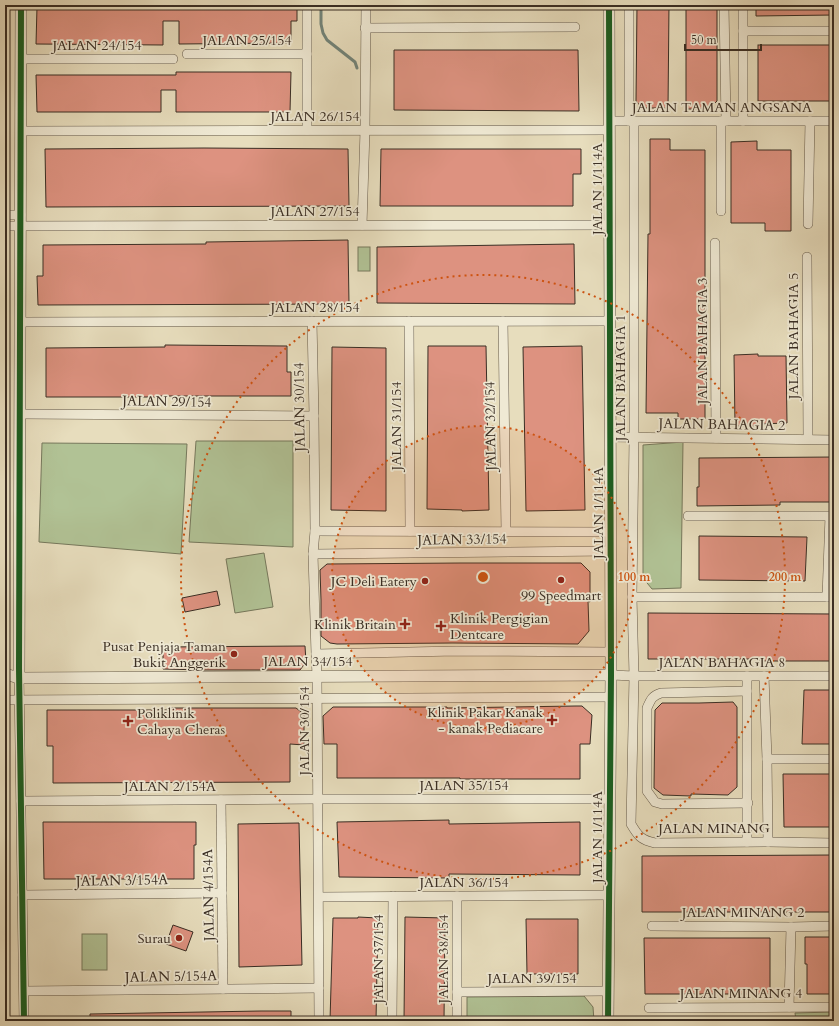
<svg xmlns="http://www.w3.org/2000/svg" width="839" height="1026" font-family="Cardo,serif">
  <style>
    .green { fill: #b1c295; stroke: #76785c }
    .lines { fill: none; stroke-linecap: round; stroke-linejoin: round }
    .stream { stroke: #728378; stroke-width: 3 }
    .building { fill: #dd9280; stroke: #3a2e24 }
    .minor-casing { stroke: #655a4a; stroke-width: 10 }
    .tertiary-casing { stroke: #655a4a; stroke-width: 12 }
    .minor { stroke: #efe9d4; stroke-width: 9 }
    .tertiary { stroke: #efe9d4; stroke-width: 11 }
    .cycleway-casing { stroke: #efe9d4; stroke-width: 8 }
    .cycleway { stroke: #1b5e20; stroke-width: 6 }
    .ring { fill: none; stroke: #ce5310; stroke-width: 2; stroke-dasharray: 2 4 }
    .poi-dot { fill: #8f2418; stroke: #efe9d4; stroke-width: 1.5 }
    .labels { text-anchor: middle; stroke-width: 3.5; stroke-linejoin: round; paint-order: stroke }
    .street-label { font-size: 14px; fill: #3a2e24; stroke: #efe9d4 }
    .poi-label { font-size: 14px; fill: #3a2e24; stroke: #efe9d4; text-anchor: end }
    .centre { fill: #ce5310; stroke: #efe9d4; stroke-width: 2 }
    .ring-label { font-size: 12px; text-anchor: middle; font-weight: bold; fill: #ce5310; stroke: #efe9d4; stroke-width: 3.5; stroke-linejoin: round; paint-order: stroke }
  </style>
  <rect width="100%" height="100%" fill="#e7ddbd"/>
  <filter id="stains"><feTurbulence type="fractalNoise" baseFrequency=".005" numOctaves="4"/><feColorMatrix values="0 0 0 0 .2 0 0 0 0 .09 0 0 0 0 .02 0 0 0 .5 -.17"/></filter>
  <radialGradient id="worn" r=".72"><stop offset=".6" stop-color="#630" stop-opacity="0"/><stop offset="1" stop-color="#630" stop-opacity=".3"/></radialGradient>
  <g class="green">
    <rect x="358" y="247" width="12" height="24"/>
    <polygon points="196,441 293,441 293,547 189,542"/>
    <polygon points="683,442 681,588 652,589 643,578 643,445"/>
    <polygon points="42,443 187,444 181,554 39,542"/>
    <polygon points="264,553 273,607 235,613 226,559"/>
    <rect x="82" y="934" width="25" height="36"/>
    <polygon points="584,996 593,1007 594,1021 467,1021 467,997"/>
    <polygon points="834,1012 834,1021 796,1021 795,1013"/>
  </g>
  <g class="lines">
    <polyline class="stream" points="321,5 321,24 323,33 327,40 355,62 357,68"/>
  </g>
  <g class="building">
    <polygon points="43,5 297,6 297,21 291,21 291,43 179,44 179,21 163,21 163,45 36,44 37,7 43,7"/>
    <polygon points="637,5 669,5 668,108 642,108 636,101"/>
    <polygon points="686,5 717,5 717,101 709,109 686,109"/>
    <polygon points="756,5 834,5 834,15 756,16"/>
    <rect x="758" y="45" width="76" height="56"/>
    <polygon points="394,50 578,50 579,111 394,110"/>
    <polygon points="176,72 291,72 290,112 176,112 176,90 161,90 161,112 37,112 36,75 176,75"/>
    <polygon points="650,139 670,139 670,150 705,150 705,419 678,419 678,413 646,413 648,234 650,234"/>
    <polygon points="757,141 757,150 791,150 791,231 765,231 765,223 731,223 731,142"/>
    <polygon points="204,148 348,149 349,206 46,207 45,149"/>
    <polygon points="381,149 581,149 581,174 573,174 573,206 380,206"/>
    <polygon points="348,240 349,304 38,305 37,276 43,276 43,245 206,244 206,242"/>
    <polygon points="574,244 575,304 377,303 377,247"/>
    <polygon points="165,345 287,346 287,372 291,372 291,396 156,396 156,397 46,397 46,348 165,347"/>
    <polygon points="428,346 486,346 489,510 462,511 462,510 427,509"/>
    <polygon points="582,346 585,510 526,511 523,347"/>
    <polygon points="332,347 386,348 386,511 331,510"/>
    <polygon points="758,354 758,356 786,356 787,423 759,424 759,426 735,426 734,355"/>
    <polygon points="834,457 834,502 780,502 780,505 697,506 697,487 699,487 699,458"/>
    <polygon points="699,536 807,537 805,581 699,580"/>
    <polygon points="460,563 581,563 590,572 590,602 588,601 589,631 578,644 452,643 337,644 330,643 321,636 321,600 320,570 327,564"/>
    <polygon points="217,591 220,605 185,612 182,598"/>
    <polygon points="648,613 834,614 834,661 760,661 760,659 648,659"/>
    <polygon points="305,646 306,662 300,670 204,670 163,669 163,647"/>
    <polygon points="804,690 834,690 834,744 802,744"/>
    <polygon points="733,702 737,707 737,787 728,795 691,794 691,796 663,795 654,788 655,710 662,703 699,703"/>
    <polygon points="576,706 582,706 592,715 590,744 580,744 580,779 460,779 460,778 337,778 337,744 324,744 323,716 333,707 447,707 447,708"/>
    <polygon points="167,708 296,708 304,714 304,745 290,744 290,782 53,783 53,746 47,746 47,710 167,710"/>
    <polygon points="783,774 834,774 834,827 784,827"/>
    <polygon points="449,820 449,824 580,822 580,875 449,874 449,878 339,877 337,822"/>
    <polygon points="43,822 196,822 196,845 194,845 194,879 44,879"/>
    <polygon points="299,823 302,965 239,967 238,824"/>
    <polygon points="834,855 834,912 642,912 642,856"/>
    <polygon points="358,917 378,918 376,1021 330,1021 333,918 358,918"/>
    <polygon points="405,917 445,918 444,1021 404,1021"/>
    <polygon points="526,919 578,919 578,974 527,974"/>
    <polygon points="173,925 193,932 186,951 166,944"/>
    <polygon points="805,937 834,937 834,994 807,994 807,964 805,964"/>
    <polygon points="644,938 770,938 770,994 645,994"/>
    <polygon points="261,1011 291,1011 291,1021 90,1021 90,1014"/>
  </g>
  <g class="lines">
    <g class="minor-casing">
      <g id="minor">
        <polyline points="629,5 629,121"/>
        <polyline points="724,5 726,121"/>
        <polyline points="743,5 743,121"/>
        <polyline points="365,28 575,27"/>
        <polyline points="743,31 834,31"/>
        <polyline points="187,54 307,54"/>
        <polyline points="21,59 173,59"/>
        <polyline points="609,121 834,121"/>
        <path d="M634 121V437L632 597 634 676 631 824C638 836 641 840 655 843L768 842 834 843"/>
        <polyline points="721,121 721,211"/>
        <polyline points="307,130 307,5"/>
        <polyline points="21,131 609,130"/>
        <polyline points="5,215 21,215"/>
        <polyline points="808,224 810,121"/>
        <polyline points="362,225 365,130 366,5"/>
        <polyline points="5,226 610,225"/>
        <polyline points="715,243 716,438"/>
        <polyline points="807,257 808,439"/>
        <polyline points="312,321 314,416 315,531 313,554 316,654 317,676 319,1021"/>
        <polyline points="409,321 410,531"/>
        <polyline points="503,321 506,532"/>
        <polyline points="20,322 610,321"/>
        <polyline points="20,414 314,416"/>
        <polyline points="610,437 834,440"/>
        <polyline points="688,516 834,516"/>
        <polyline points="315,531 610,532"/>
        <polyline points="313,554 611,551"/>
        <polyline points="632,597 834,597"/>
        <polyline points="827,597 830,516"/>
        <polyline points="316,654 456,651 611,652"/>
        <polyline points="611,675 634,676 834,676"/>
        <polyline points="747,676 747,842"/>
        <polyline points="764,676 767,759 768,842"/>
        <polyline points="19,678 24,1021"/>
        <path d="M747 691 661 693C652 696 651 699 647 708V791L655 802 662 804 748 803"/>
        <polyline points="5,700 611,697"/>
        <polyline points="767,759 834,759"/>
        <polyline points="221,800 223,989"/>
        <polyline points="21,801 318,799 609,799"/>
        <polyline points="22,895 222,893"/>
        <polyline points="457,896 457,1021"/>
        <polyline points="319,897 609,895"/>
        <polyline points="652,926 791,927 834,926"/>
        <polyline points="24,991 319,988"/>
        <polyline points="457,992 607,991"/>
        <polyline points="789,1007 791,927"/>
        <polyline points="649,1008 834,1007"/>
        <polyline points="392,1021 393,896"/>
      </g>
    </g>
    <g class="tertiary-casing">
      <g id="tertiary">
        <polyline points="5,674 19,678 611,675"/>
        <polyline points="19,678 21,5"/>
        <polyline points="608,1021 611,675 609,5"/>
      </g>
    </g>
    <use href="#minor" class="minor"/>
    <use href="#tertiary" class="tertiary"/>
    <g class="cycleway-casing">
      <g id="cycleway">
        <polyline points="21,5 19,668 24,1021"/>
        <polyline points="608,1021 611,675 609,5"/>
      </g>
    </g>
    <use href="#cycleway" class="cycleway"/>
  </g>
  <circle cx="483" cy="577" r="151" fill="#ce5310" fill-opacity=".12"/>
  <g class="ring">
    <circle cx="483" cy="577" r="151"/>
    <circle cx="483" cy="577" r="302"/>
  </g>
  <g class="poi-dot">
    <circle cx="561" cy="580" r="4"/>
    <circle cx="425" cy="581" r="4"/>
    <path d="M403 618h4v4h4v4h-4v4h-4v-4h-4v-4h4z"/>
    <path d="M439 620h4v4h4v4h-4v4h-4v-4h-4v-4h4z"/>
    <circle cx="234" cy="654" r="4"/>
    <path d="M550 714h4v4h4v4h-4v4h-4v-4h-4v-4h4z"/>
    <path d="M126 715h4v4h4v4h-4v4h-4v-4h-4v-4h4z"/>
    <circle cx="179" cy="938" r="4"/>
  </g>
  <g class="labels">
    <g class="street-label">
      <text x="247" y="45">JALAN 25/154</text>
      <text x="97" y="50">JALAN 24/154</text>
      <text x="722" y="112">JALAN TAMAN ANGSANA</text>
      <text x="315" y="121">JALAN 26/154</text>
      <text transform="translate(597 189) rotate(-90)" y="5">JALAN 1/114A</text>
      <text x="315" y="216">JALAN 27/154</text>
      <text x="315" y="312">JALAN 28/154</text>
      <text transform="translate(793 336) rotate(-90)" y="5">JALAN BAHAGIA 5</text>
      <text transform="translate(702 341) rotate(-90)" y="5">JALAN BAHAGIA 3</text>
      <text transform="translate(620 378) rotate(-90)" y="5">JALAN BAHAGIA 1</text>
      <text transform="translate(167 401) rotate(1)" y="5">JALAN 29/154</text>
      <text transform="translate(299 407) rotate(-91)" y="5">JALAN 30/154</text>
      <text transform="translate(722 424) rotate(1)" y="5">JALAN BAHAGIA 2</text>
      <text transform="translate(396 426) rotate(-90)" y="5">JALAN 31/154</text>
      <text transform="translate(490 426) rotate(-91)" y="5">JALAN 32/154</text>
      <text transform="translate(598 513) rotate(-90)" y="5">JALAN 1/114A</text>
      <text transform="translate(462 539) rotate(-1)" y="5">JALAN 33/154</text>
      <text x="308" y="666">JALAN 34/154</text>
      <text x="722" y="667">JALAN BAHAGIA 8</text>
      <text transform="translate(304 731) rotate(-90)" y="5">JALAN 30/154</text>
      <text x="464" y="790">JALAN 35/154</text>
      <text x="170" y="791">JALAN 2/154A</text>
      <text x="714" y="833">JALAN MINANG</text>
      <text transform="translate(597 837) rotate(-90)" y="5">JALAN 1/114A</text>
      <text transform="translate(122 880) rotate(-1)" y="5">JALAN 3/154A</text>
      <text x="464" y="887">JALAN 36/154</text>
      <text transform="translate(208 895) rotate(-91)" y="5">JALAN 4/154A</text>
      <text x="743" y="917">JALAN MINANG 2</text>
      <text transform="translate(378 959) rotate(-90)" y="5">JALAN 37/154</text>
      <text transform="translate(443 959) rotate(-90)" y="5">JALAN 38/154</text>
      <text transform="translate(171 976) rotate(-1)" y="5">JALAN 5/154A</text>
      <text x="532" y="983">JALAN 39/154</text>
      <text x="741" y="998">JALAN MINANG 4</text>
    </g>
    <g class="poi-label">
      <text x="417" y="586">JC Deli Eatery</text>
      <text x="561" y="600" text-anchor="middle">99 Speedmart</text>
      <text x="450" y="623" text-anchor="start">Klinik Pergigian<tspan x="450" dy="16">Dentcare</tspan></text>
      <text x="396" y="629">Klinik Britain</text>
      <text x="226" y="651">Pusat Penjaja Taman<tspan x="226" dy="16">Bukit Anggerik</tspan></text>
      <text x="543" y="717">Klinik Pakar Kanak<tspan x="543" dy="16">- kanak Pediacare</tspan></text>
      <text x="137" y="718" text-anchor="start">Poliklinik<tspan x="137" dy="16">Cahaya Cheras</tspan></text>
      <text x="171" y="943">Surau</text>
    </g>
  </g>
  <circle cx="483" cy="577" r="6" class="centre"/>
  <g class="ring-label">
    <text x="634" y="581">100 m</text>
    <text x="785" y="581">200 m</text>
  </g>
  <rect width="839" height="1026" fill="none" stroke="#e7ddbd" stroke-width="20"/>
  <rect x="6" y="6" width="827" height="1014" fill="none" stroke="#3a2e24" stroke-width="2"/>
  <rect x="10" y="10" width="819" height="1006" fill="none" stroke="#3a2e24"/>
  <path d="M685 44v6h76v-6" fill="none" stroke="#3a2e24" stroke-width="2"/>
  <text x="691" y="44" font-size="12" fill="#3a2e24" stroke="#efe9d4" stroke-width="3" paint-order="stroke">50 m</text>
  <rect width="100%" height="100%" filter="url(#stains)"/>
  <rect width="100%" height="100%" fill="url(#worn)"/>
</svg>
